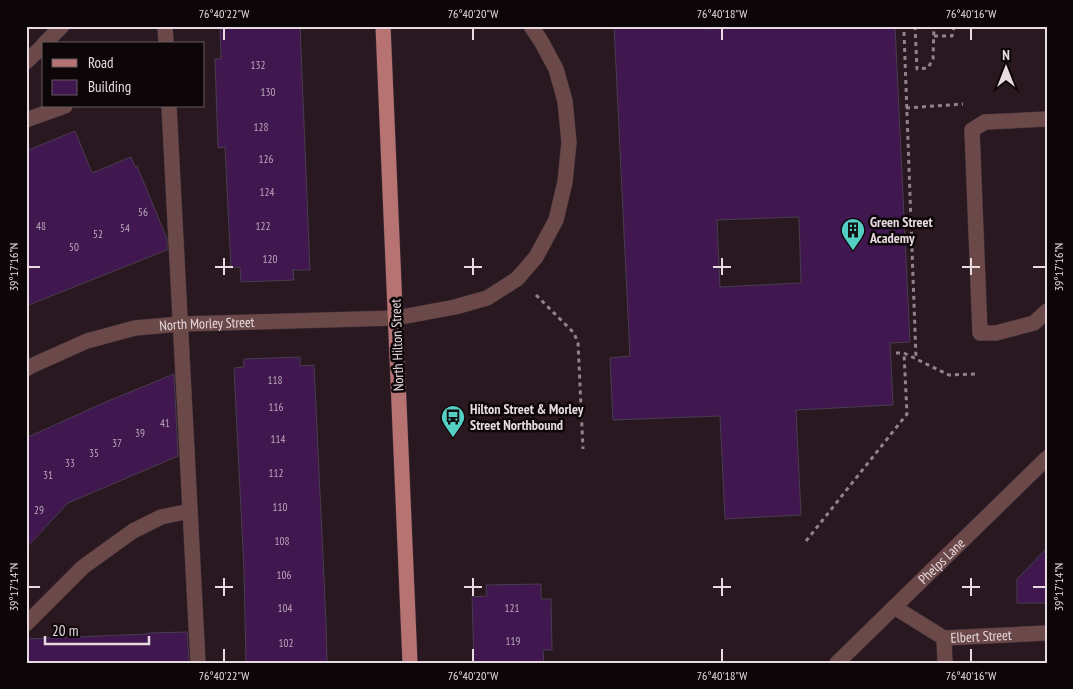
<svg xmlns="http://www.w3.org/2000/svg" width="1073" height="689" font-family="'PT Sans Narrow',sans-serif">
  <style>
    .building { fill: #40174f; stroke: #493d4f; fill-rule: evenodd }
    .lines { fill: none; stroke-linecap: round; stroke-linejoin: round }
    .minor-casing { stroke: #44333c; stroke-width: 16 }
    .major-casing { stroke: #44333c; stroke-width: 16 }
    .path { stroke: #92828a; stroke-width: 3; stroke-dasharray: 4 4; stroke-linecap: butt }
    .minor { stroke: #6b4948; stroke-width: 15 }
    .major { stroke: #b77272; stroke-width: 15 }
    .ticks { fill: none; stroke: #e7dae0; stroke-width: 2 }
    .labels { text-anchor: middle; stroke-width: 5; stroke-linejoin: round; paint-order: stroke }
    .number-label { font-size: 11px; fill: #bda9bc }
    .poi-label { font-size: 14px; font-weight: bold; fill: #e7dae0; stroke: #0d0609; text-anchor: start }
    .street-label { font-size: 14px; fill: #e7dae0; stroke: #0d0609 }
    .neatline { fill: none; stroke: #e7dae0; stroke-width: 2 }
    .ticks-label { font-size: 12px; text-anchor: middle; fill: #e7dae0 }
  </style>
  <rect width="100%" height="100%" fill="#2a1821"/>
  <g class="building">
    <polygon points="220,26 300,26 310,270 293,270 294,280 241,282 240,267 231,268 225,147 218,148 215,59 221,59"/>
    <path d="M614 26H708V29L763 26H895L910 342 890 343 893 405 796 410 801 515 725 519 720 416 613 420 610 358 630 356ZM799 217 801 283 720 287 717 220Z"/>
    <polygon points="75,131 92,173 131,157 135,167 137,166 167,239 167,250 26,306 26,151"/>
    <polygon points="300,357 300,366 314,365 326,621 327,663 246,663 244,571 234,368 244,367 244,359"/>
    <polygon points="174,374 178,456 68,503 26,548 26,438 101,404"/>
    <polygon points="1047,548 1047,603 1017,603 1017,579"/>
    <polygon points="541,584 541,599 551,599 552,650 543,650 544,663 474,663 472,597 487,596 486,585"/>
    <polygon points="187,632 189,663 26,663 26,639 148,634 148,633"/>
  </g>
  <g class="lines">
    <g class="minor-casing">
      <g id="minor">
        <polyline points="165,26 166,44"/>
        <polyline points="44,44 62,26"/>
        <polyline points="26,62 44,45"/>
        <polyline points="169,106 198,663"/>
        <polyline points="1047,119 985,122 972,130 980,333 996,333 1034,323 1047,311"/>
        <polyline points="26,120 65,106"/>
        <path id="s1" d="M26 369 31 366 87 341 135 328 180 324 396 318 455 307 487 298 517 279 536 257 556 220 565 182 569 142 565 101 556 69 541 41 531 26"/>
        <path id="s2" d="M894 607 944 638 1047 633"/>
        <polyline points="26,624 83,567 133,531 161,517 190,511"/>
        <polyline points="944,638 945,663"/>
        <path id="s3" d="M837 663 1047 458"/>
      </g>
    </g>
    <g class="major-casing">
      <polyline id="major" points="383,26 410,663"/>
    </g>
    <g class="path">
      <polyline points="915,26 917,69 928,68 933,59 934,26"/>
      <polyline points="904,32 916,358"/>
      <polyline points="934,36 952,36 954,26"/>
      <polyline points="906,108 963,104"/>
      <polyline points="536,295 574,333 578,343 583,449"/>
      <polyline points="896,353 904,353 949,375 975,374"/>
      <polyline points="806,541 907,414 904,353"/>
    </g>
    <use href="#minor" class="minor"/>
    <use href="#major" class="major"/>
  </g>
  <path class="ticks" d="M224 28V40M473 28V40M722 28V40M971 28V40M224 258V275M473 258V275M722 258V275M971 258V275M28 267H40M215 267H233M464 267H482M713 267H731M962 267H980M1033 267H1046M224 578V596M473 578V596M722 578V596M971 578V596M28 587H40M215 587H233M464 587H482M713 587H731M962 587H980M1033 587H1046M224 649V662M473 649V662M722 649V662M971 649V662"/>
  <defs>
    <g id="building-pin" transform="scale(1.25)"><path d="M0 17L-7.5 6A9.5 9.5 0 1 1 7.5 6Z" fill="#55cec4" stroke="#0d0609"/><path d="M-4-6H4V6H1V3H-1V6H-4ZM-2.5-4.3h1.7v1.8h-1.7ZM.8-4.3h1.7v1.8H.8ZM-2.5-1h1.7V.8h-1.7ZM.8-1h1.7V.8H.8Z" fill="#111"/></g>
    <g id="bus-pin" transform="scale(1.25)"><path d="M0 17L-7.5 6A9.5 9.5 0 1 1 7.5 6Z" fill="#55cec4" stroke="#0d0609"/><path d="M-5-6H5V4H4V6H2V4H-2V6H-4V4H-5ZM-3.5-4V0h7V-4ZM-3.5 1.2v1.5H-2V1.2ZM2 1.2v1.5H3.5V1.2Z" fill="#111"/></g>
  </defs>
  <g fill-rule="evenodd">
    <use href="#building-pin" x="853" y="230"/>
    <use href="#bus-pin" x="453" y="417"/>
  </g>
  <g class="labels">
    <g class="number-label">
      <text x="258" y="69">132</text>
      <text x="268" y="96">130</text>
      <text x="261" y="131">128</text>
      <text x="266" y="163">126</text>
      <text x="267" y="196">124</text>
      <text x="143" y="216">56</text>
      <text x="41" y="230">48</text>
      <text x="263" y="230">122</text>
      <text x="125" y="232">54</text>
      <text x="98" y="238">52</text>
      <text x="74" y="251">50</text>
      <text x="270" y="263">120</text>
      <text x="275" y="384">118</text>
      <text x="276" y="411">116</text>
      <text x="165" y="427">41</text>
      <text x="140" y="437">39</text>
      <text x="278" y="443">114</text>
      <text x="117" y="447">37</text>
      <text x="94" y="457">35</text>
      <text x="70" y="467">33</text>
      <text x="276" y="477">112</text>
      <text x="48" y="479">31</text>
      <text x="280" y="511">110</text>
      <text x="39" y="514">29</text>
      <text x="282" y="545">108</text>
      <text x="284" y="579">106</text>
      <text x="285" y="612">104</text>
      <text x="512" y="612">121</text>
      <text x="513" y="645">119</text>
      <text x="286" y="647">102</text>
    </g>
    <g class="poi-label">
      <text x="870" y="227">Green Street<tspan x="870" dy="16">Academy</tspan></text>
      <text x="470" y="414">Hilton Street &amp; Morley<tspan x="470" dy="16">Street Northbound</tspan></text>
    </g>
    <g class="street-label">
      <text dy="5" stroke="none"><textPath href="#s1" startOffset="189">North Morley Street</textPath></text>
      <text transform="translate(397 345) rotate(-92)" y="5">North Hilton Street</text>
      <text dy="5" stroke="none"><textPath href="#s3" startOffset="146">Phelps Lane</textPath></text>
      <text dy="5" stroke="none"><textPath href="#s2" startOffset="96">Elbert Street</textPath></text>
    </g>
  </g>
  <rect width="1073" height="689" fill="none" stroke="#0d0609" stroke-width="55"/>
  <rect x="42" y="42" width="162" height="65" fill="#0d0609" stroke="#645b5f"/>
  <rect x="52" y="59" width="25" height="8" fill="#b77272" stroke="#645b5f"/>
  <text x="88" y="68" font-size="15" fill="#e7dae0">Road</text>
  <rect x="52" y="80" width="25" height="15" fill="#40174f" stroke="#645b5f"/>
  <text x="88" y="92" font-size="15" fill="#e7dae0">Building</text>
  <g transform="translate(1006 68)" stroke="#0d0609" stroke-width="4" paint-order="stroke">
  <path d="M0-4L9 19L0 12L-9 19Z" fill="#e7dae0"/>
  <text y="-8" font-size="14" font-weight="bold" text-anchor="middle" fill="#e7dae0">N</text>
  </g>
  <path d="M45 636v8h104v-8" fill="none" stroke="#e7dae0" stroke-width="2.5"/>
  <text x="52" y="636" font-size="15" fill="#e7dae0" stroke="#0d0609" stroke-width="4" paint-order="stroke">20 m</text>
  <rect x="28" y="28" width="1018" height="634" class="neatline"/>
  <g class="ticks-label">
    <text x="224" y="18">76°40'22"W</text>
    <text x="473" y="18">76°40'20"W</text>
    <text x="722" y="18">76°40'18"W</text>
    <text x="971" y="18">76°40'16"W</text>
    <text transform="translate(14 267) rotate(-90)" y="4">39°17'16"N</text>
    <text transform="translate(1059 267) rotate(-90)" y="4">39°17'16"N</text>
    <text transform="translate(14 587) rotate(-90)" y="4">39°17'14"N</text>
    <text transform="translate(1059 587) rotate(-90)" y="4">39°17'14"N</text>
    <text x="224" y="680">76°40'22"W</text>
    <text x="473" y="680">76°40'20"W</text>
    <text x="722" y="680">76°40'18"W</text>
    <text x="971" y="680">76°40'16"W</text>
  </g>
</svg>
